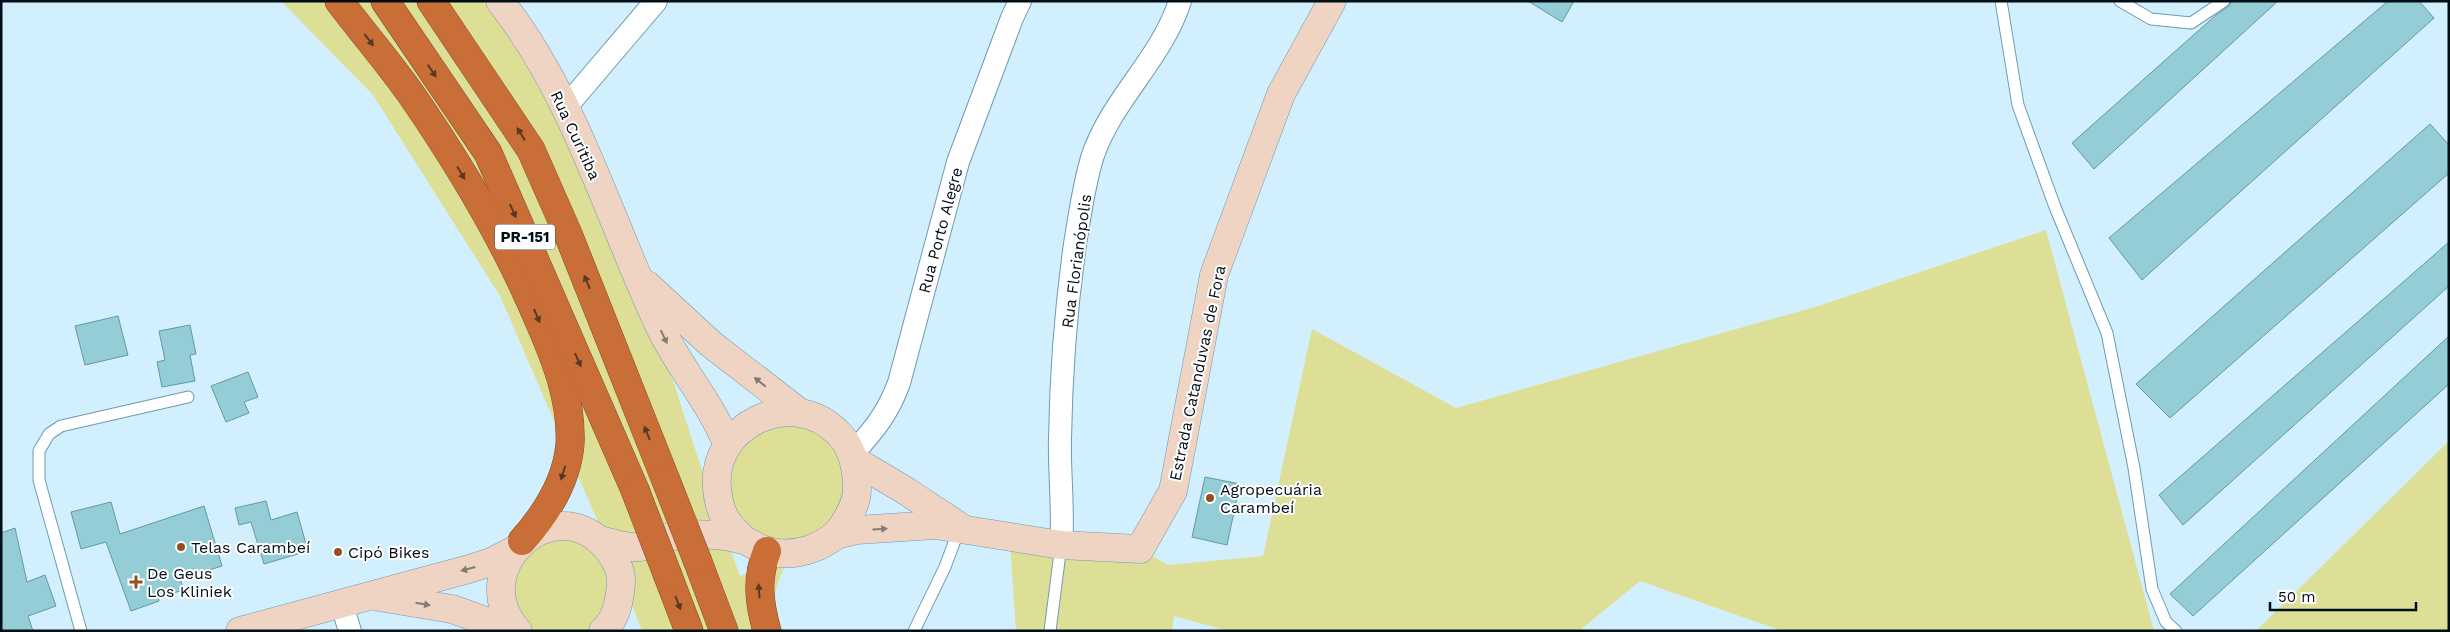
<svg xmlns="http://www.w3.org/2000/svg" width="2450" height="632" font-family="'Work Sans',sans-serif">
  <style>
    .green { fill: #dddf97 }
    .building { fill: #95cdd7; stroke: #6299a3 }
    .lines { fill: none; stroke-linecap: round; stroke-linejoin: round }
    .lane-casing { stroke: #6d9bb1; stroke-width: 13 }
    .street-casing { stroke: #6d9bb1; stroke-width: 24 }
    .secondary-casing { stroke: #6d9bb1; stroke-width: 29 }
    .highway-casing { stroke: #834c2b; stroke-width: 29 }
    .lane { stroke: #fff; stroke-width: 11 }
    .street { stroke: #fff; stroke-width: 22 }
    .secondary { stroke: #efd4c3; stroke-width: 28 }
    .highway { stroke: #c96e37; stroke-width: 28 }
    .highway-bridge-casing { stroke: #834c2b; stroke-width: 29; stroke-linecap: butt }
    .highway-bridge { stroke: #c96e37; stroke-width: 28 }
    .oneway { fill: #5a3924 }
    .oneway2 { fill: #837b75 }
    .poi-dot { fill: #934e23; stroke: #fff; stroke-width: 2 }
    .labels { text-anchor: middle; stroke-width: 4; stroke-linejoin: round; paint-order: stroke }
    .shield { fill: #fff; stroke: #4c565b; stroke-width: 1 }
    .shield-label { font-size: 15px; font-weight: bold; fill: #000e15 }
    .street-label { font-size: 16px; fill: #000e15; stroke: #fff }
    .poi-label { font-size: 16px; fill: #000e15; stroke: #fff; text-anchor: start }
  </style>
  <rect width="100%" height="100%" fill="#d2effd"/>
  <g class="green">
    <path d="M281 1H500L639 276 700 464 740 576 787 561C775 588 771 601 774 631H642L611 552 500 296 373 95Z"/>
    <polygon points="2046,230 2154,631 1782,631 1640,581 1579,631 1228,631 1174,616 1172,631 1016,631 1010,543 1140,549 1168,565 1263,556 1312,329 1456,408 1815,307"/>
    <polygon points="776,415 841,443 845,518 787,551 727,516 722,459"/>
    <polygon points="2449,441 2449,631 2256,631"/>
    <polygon points="582,534 618,578 598,631 523,631 506,570 515,552"/>
  </g>
  <g class="building">
    <polygon points="1528,1 1574,1 1562,22"/>
    <polygon points="2232,1 2278,1 2094,169 2072,143 2216,15 2228,7"/>
    <polygon points="2388,1 2419,1 2434,18 2142,280 2109,238"/>
    <polygon points="2430,124 2449,145 2449,173 2170,418 2136,384"/>
    <polygon points="2449,242 2449,286 2183,525 2159,495"/>
    <polygon points="118,316 128,355 85,365 75,326"/>
    <polygon points="190,325 196,354 190,355 195,381 162,387 157,362 165,360 159,331"/>
    <polygon points="2449,336 2449,384 2193,616 2170,594"/>
    <polygon points="248,372 258,397 244,402 249,413 226,422 211,386"/>
    <polygon points="1205,477 1240,484 1227,545 1192,537"/>
    <polygon points="266,501 271,520 297,512 308,551 264,564 251,522 239,525 235,508"/>
    <polygon points="111,502 120,534 204,506 222,566 180,579 184,590 158,597 159,601 131,611 106,542 81,549 71,512"/>
    <polygon points="15,528 27,582 45,575 56,606 28,616 33,631 1,631 1,533"/>
  </g>
  <g class="lines">
    <g class="lane-casing">
      <g id="lane">
        <polyline points="2001,1 2018,105 2055,207 2107,333 2134,468 2152,589 2166,622 2176,631"/>
        <polyline points="2120,1 2151,19 2191,23 2224,1"/>
        <polyline points="81,631 39,480 39,451 49,434 61,426 188,397"/>
        <polyline points="914,631 945,567 960,527"/>
        <polyline points="1050,631 1061,545"/>
      </g>
    </g>
    <g class="street-casing">
      <g id="street">
        <polyline points="565,108 656,1"/>
        <path d="M853 453C874 430 888 413 899 383L958 162 1012 18 1020 1"/>
        <path d="M1061 545C1064 509 1059 474 1060 439 1061 374 1066 308 1075 244 1080 214 1084 183 1093 155 1113 98 1162 58 1180 1"/>
        <polyline points="341,602 350,631"/>
      </g>
    </g>
    <g class="secondary-casing">
      <g id="secondary">
        <path d="M500 1C574 95 608 216 658 323 677 365 710 401 727 444"/>
        <polyline points="647,285 711,344 799,412"/>
        <polyline points="854,460 906,491 959,526"/>
        <path d="M599 540C611 542 628 549 640 547 655 545 671 533 687 534 705 534 726 535 743 540 751 542 758 549 767 551 793 558 826 549 842 527 849 516 857 503 857 489 857 467 853 446 836 431 790 387 711 426 717 488 718 500 721 514 729 524 733 529 739 535 744 540"/>
        <polyline points="818,546 839,534 857,530 935,525 1061,545 1140,549 1173,491 1214,275 1281,94 1332,1"/>
        <polyline points="379,597 452,609 514,631"/>
        <polyline points="240,631 469,569 491,562 513,551"/>
        <path d="M518 631C464 572 550 488 604 545 613 554 622 570 621 583 620 599 617 619 603 631"/>
      </g>
    </g>
    <g class="highway-casing">
      <g id="highway">
        <path d="M339 1C363 33 390 64 413 97 461 167 506 242 539 321 556 360 572 400 570 444 567 481 546 514 522 541"/>
        <polyline points="385,1 488,153 635,490"/>
        <polyline points="431,1 531,150 568,234 665,478"/>
        <path d="M767 551C756 579 759 602 767 631"/>
        <polyline points="698,562 724,631"/>
        <polyline points="668,576 689,631"/>
      </g>
    </g>
    <use href="#lane" class="lane"/>
    <use href="#street" class="street"/>
    <use href="#secondary" class="secondary"/>
    <use href="#highway" class="highway"/>
    <g class="highway-bridge-casing">
      <g id="highway-bridge">
        <polyline points="665,478 698,562"/>
        <polyline points="635,490 668,576"/>
      </g>
    </g>
    <use href="#highway-bridge" class="highway-bridge"/>
  </g>
  <defs><path id="oneway-solid" d="M-6-.8H1V-3.2L6.5 0L1 3.2V.8H-6Z" transform="scale(1.25)"/></defs>
  <g class="oneway">
    <use href="#oneway-solid" transform="translate(369 40) rotate(52)"/>
    <use href="#oneway-solid" transform="translate(432 71) rotate(56)"/>
    <use href="#oneway-solid" transform="translate(521 134) rotate(-122)"/>
    <use href="#oneway-solid" transform="translate(461 173) rotate(59)"/>
    <use href="#oneway-solid" transform="translate(513 211) rotate(66)"/>
    <use href="#oneway-solid" transform="translate(587 282) rotate(-112)"/>
    <use href="#oneway-solid" transform="translate(537 316) rotate(67)"/>
    <use href="#oneway-solid" transform="translate(578 360) rotate(66)"/>
    <use href="#oneway-solid" transform="translate(647 433) rotate(-112)"/>
    <use href="#oneway-solid" transform="translate(563 473) rotate(108)"/>
    <use href="#oneway-solid" transform="translate(759 591) rotate(-94)"/>
    <use href="#oneway-solid" transform="translate(678 603) rotate(69)"/>
  </g>
  <g class="oneway2">
    <use href="#oneway-solid" transform="translate(664 337) rotate(65)"/>
    <use href="#oneway-solid" transform="translate(760 382) rotate(-141)"/>
    <use href="#oneway-solid" transform="translate(880 529) rotate(-3)"/>
    <use href="#oneway-solid" transform="translate(468 569) rotate(165)"/>
    <use href="#oneway-solid" transform="translate(423 604) rotate(10)"/>
  </g>
  <g class="poi-dot">
    <circle cx="1210" cy="498" r="5"/>
    <circle cx="181" cy="547" r="5"/>
    <circle cx="338" cy="552" r="5"/>
    <path d="M133.5 574.5h5v5h5v5h-5v5h-5v-5h-5v-5h5z"/>
  </g>
  <g class="labels">
    <rect class="shield" x="495" y="224.5" width="60" height="25" rx="4"/>
    <g class="shield-label">
      <text x="525" y="242">PR-151</text>
    </g>
    <g class="street-label">
      <text transform="translate(576 135) rotate(65)" y="6">Rua Curitiba</text>
      <text transform="translate(940 230) rotate(-75)" y="6">Rua Porto Alegre</text>
      <text transform="translate(1076 261) rotate(-82)" y="6">Rua Florianópolis</text>
      <text transform="translate(1197 373) rotate(-78)" y="6">Estrada Catanduvas de Fora</text>
    </g>
    <g class="poi-label">
      <text x="1220" y="495">Agropecuária<tspan x="1220" dy="18">Carambeí</tspan></text>
      <text x="191" y="553">Telas Carambeí</text>
      <text x="348" y="558">Cipó Bikes</text>
      <text x="147" y="579">De Geus<tspan x="147" dy="18">Los Kliniek</tspan></text>
    </g>
  </g>
  <rect width="2450" height="632" fill="none" stroke="#000e15" stroke-width="5"/>
  <path d="M2270 602v8h146v-8" fill="none" stroke="#000e15" stroke-width="2.5"/>
  <text x="2278" y="602" font-size="15" fill="#000e15" stroke="#ffffff" stroke-width="4" paint-order="stroke">50 m</text>
</svg>
